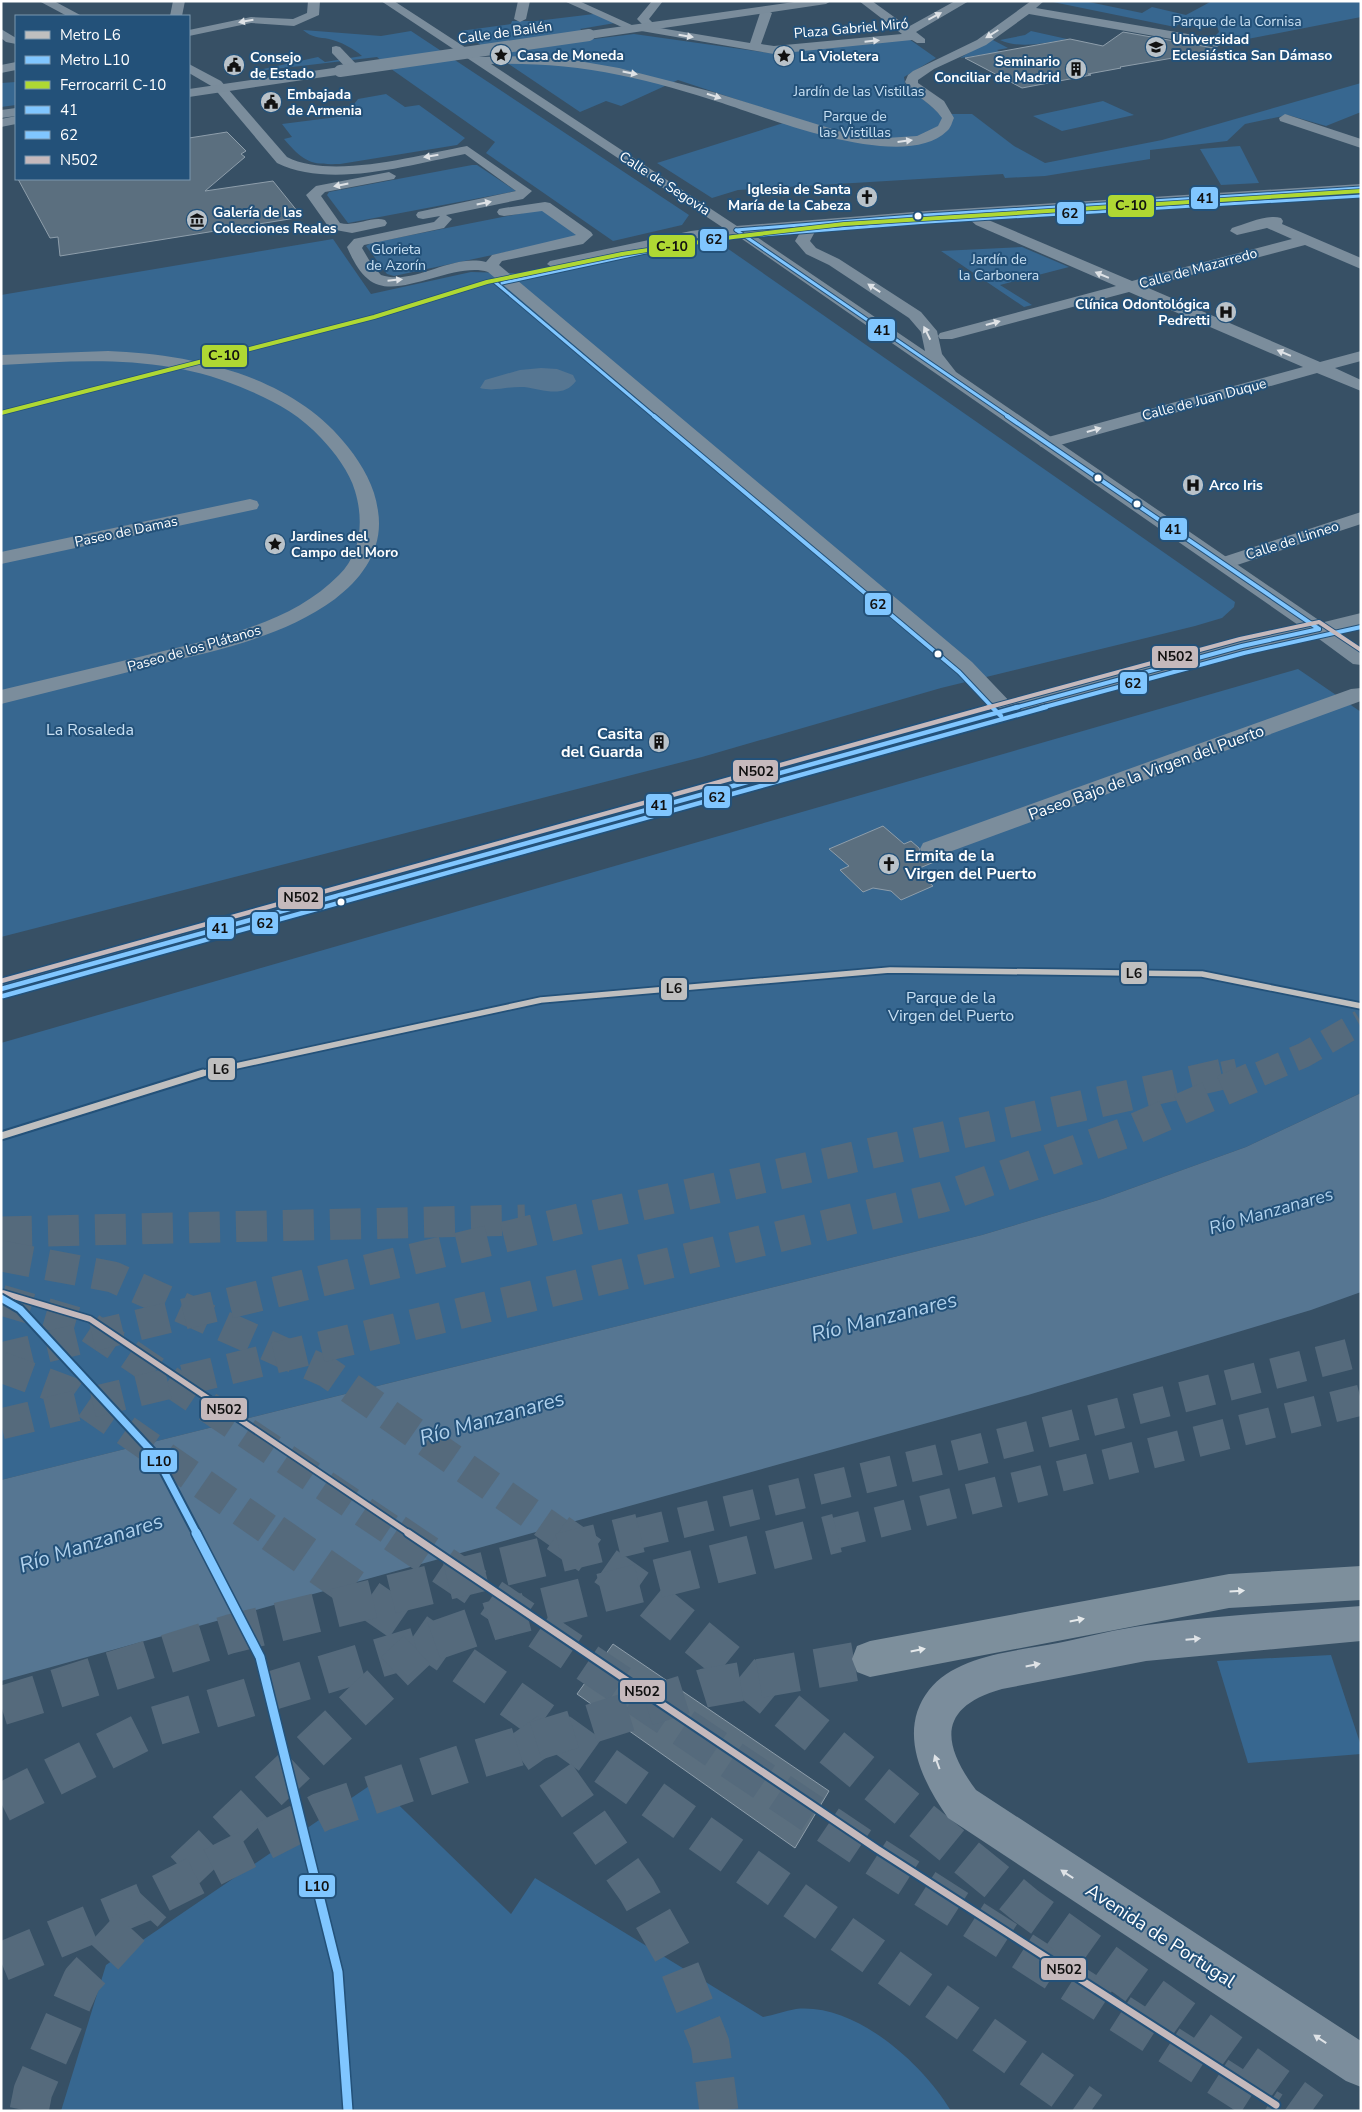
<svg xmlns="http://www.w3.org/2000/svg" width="1362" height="2112" font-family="'Nunito Sans',sans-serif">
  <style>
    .green { fill: #376790 }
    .water { fill: #567692 }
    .building { fill: #5b6f7f; stroke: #8e9eab }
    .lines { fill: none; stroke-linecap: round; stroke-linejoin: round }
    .highway-tunnel-far2 { stroke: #556a7c; stroke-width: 25; stroke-dasharray: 25 12; stroke-linecap: butt }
    .highway-tunnel-far1 { stroke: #556a7c; stroke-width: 31; stroke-dasharray: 31 16; stroke-linecap: butt }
    .highway-tunnel { stroke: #556a7c; stroke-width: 39; stroke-dasharray: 39 19; stroke-linecap: butt }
    .minor { fill: #7b8d9c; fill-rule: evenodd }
    .major { fill: #7a8c9b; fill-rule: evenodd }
    .highway { fill: #7d8f9c; fill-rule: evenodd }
    .major-bridge { stroke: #7a8c9b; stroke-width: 12 }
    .bus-1-far2-casing { stroke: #235179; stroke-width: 5 }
    .bus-1-far1-casing { stroke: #235179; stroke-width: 6 }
    .bus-1-casing { stroke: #235179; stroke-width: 8 }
    .bus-2-far2-casing { stroke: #235179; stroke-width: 5 }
    .bus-2-far1-casing { stroke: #235179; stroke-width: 6 }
    .bus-2-casing { stroke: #235179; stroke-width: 8 }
    .bus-3-far3-casing { stroke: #235179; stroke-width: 6 }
    .bus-3-far2-casing { stroke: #235179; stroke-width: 8 }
    .bus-3-far1-casing { stroke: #235179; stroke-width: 9 }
    .bus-3-casing { stroke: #235179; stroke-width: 11 }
    .bus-1-far2 { stroke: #80c6ff; stroke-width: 3 }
    .bus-1-far1 { stroke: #80c6ff; stroke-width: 4 }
    .bus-1 { stroke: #80c6ff; stroke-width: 4.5 }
    .bus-2-far2 { stroke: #80c6ff; stroke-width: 3 }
    .bus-2-far1 { stroke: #80c6ff; stroke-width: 4 }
    .bus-2 { stroke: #80c6ff; stroke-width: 4.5 }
    .bus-3-far3 { stroke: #c5b9bc; stroke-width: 4 }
    .bus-3-far2 { stroke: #c5b9bc; stroke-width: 4.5 }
    .bus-3-far1 { stroke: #c5b9bc; stroke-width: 5.5 }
    .bus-3 { stroke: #c5b9bc; stroke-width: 7 }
    .rail-1-casing { stroke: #235179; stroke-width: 5.5 }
    .rail-1 { stroke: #afd833; stroke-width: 4 }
    .metro-1-far1-casing { stroke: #235179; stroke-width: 9 }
    .metro-1-casing { stroke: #235179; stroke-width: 11 }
    .metro-2-far1-casing { stroke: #235179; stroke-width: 11 }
    .metro-2-casing { stroke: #235179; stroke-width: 12 }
    .metro-1-far1 { stroke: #bfbfbf; stroke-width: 5.5 }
    .metro-1 { stroke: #bfbfbf; stroke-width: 7 }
    .metro-2-far1 { stroke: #80c6ff; stroke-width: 7 }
    .metro-2 { stroke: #80c6ff; stroke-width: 9 }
    .oneway { fill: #dee2e6 }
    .oneway2 { fill: #e5e9eb }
    .bus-dot { fill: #fff; stroke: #235179; stroke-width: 2 }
    .labels { text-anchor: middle; stroke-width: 4; stroke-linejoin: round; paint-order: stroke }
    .far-park-label { font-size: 14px; fill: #c8e0f3; stroke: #235179 }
    .far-street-label { font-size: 14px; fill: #fff; stroke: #235179 }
    .far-poi-label { font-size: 14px; font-weight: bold; fill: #fff; stroke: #235179; text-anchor: start }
    .park-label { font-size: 16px; fill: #c8e0f3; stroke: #235179 }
    .poi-label { font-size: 16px; font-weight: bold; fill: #fff; stroke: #235179; text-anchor: end }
    .street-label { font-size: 16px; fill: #fff; stroke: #235179 }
    .water-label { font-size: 18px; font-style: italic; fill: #b0d1ec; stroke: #235179 }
    .near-street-label { font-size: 19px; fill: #fff; stroke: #235179 }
    .near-water-label { font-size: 21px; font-style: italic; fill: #b0d1ec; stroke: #235179 }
    .line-badge { stroke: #235179; stroke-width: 2 }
    .pale-badge-label { font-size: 14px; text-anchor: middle; font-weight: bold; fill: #111 }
  </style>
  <rect width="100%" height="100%" fill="#375065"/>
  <g class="green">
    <polygon points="1048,1 1084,1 1142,13 1152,7 1186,15 1212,1 1361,1 1361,17 1222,44 1213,38 1219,32 1217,26 1189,17 1175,27"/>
    <polygon points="594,14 615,23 580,29 594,39 634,34 769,53 909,39 936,58 904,77 905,83 940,114 972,114 1014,146 1045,163 1162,140 1361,83 1361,112 1326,126 1288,115 1245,124 1227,141 1150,150 1150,159 1045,176 1005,178 1003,174 738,190 712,198 657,163 796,119 678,80 621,106 606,101 580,112 460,31 511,24 512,21 536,21"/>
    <path d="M303 30 381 36 411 31 689 215 682 225 613 241 486 153 495 142 394 71 377 57 250 72 318 57 325 62 362 56C353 48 341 42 329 39 319 37 312 38 303 30Z"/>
    <path d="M1031 31 1067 39C1046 43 1019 49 1000 40L1025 35Z"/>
    <polygon points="991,39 1008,48 997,50 1000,52 960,58"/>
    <polygon points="16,82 16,105 1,107 1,83"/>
    <path d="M386 94 405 107 419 105 465 138 457 145 340 164C310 165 304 162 284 139L292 137 282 124 345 116 358 99Z"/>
    <polygon points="1103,101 1134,115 1062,131 1033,116"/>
    <polygon points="1240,146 1259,183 1221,185 1200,149"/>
    <polygon points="472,165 477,165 516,191 348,223 327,195 329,192"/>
    <polygon points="538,210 544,211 578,235 577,237 394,276 387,274 366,246 371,243"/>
    <polygon points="333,239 371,294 471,272 552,274 698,243 724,246 1235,602 1234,607 1222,618 1195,626 941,688 702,757 1,937 1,295"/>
    <polygon points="1022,247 1069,267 1000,285 1032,305 1024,307 941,251"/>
    <polygon points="1298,669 1361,712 1361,1093 1246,1147 1102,1199 982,1235 1,1480 1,1043"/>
    <polygon points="1331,1655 1361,1746 1361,1754 1248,1763 1217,1661"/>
    <path d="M375 1782 511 1914 535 1878 763 2017C774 2015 785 2011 796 2009 856 2003 923 2064 951 2111H61L106 1965Z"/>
  </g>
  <g class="water">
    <path d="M541 368 557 369 573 375 576 381C563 399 542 389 524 387 509 386 495 392 480 388L485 380 520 370Z"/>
    <polygon points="1361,1093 1361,1292 1311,1310 1028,1395 1,1681 1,1480 982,1235 1102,1199 1246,1147"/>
  </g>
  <g class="building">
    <polygon points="1123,32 1214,48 1214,51 1120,67 1121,68 1088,74 1091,75 1022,88 965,58 1070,39 1103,46"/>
    <polygon points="227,132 246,151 241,154 245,157 205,191 273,181 302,217 60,256 58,237 50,238 18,179 189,179 189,138"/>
    <polygon points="883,826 904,844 911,841 919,848 921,856 934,862 915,870 933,886 901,900 891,891 873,888 863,892 840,870 849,866 829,849"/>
    <polygon points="613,1644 829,1791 795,1848 577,1694"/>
  </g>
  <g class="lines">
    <g class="highway-tunnel-far2">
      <polyline points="1223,1074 1237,1071"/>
      <polyline points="1260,1074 1304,1055 1361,1022"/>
    </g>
    <g class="highway-tunnel-far1">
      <polyline points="1,1232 525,1220"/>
      <polyline points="1,1256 113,1277 327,1372 560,1534"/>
      <polyline points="1,1300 86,1325 397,1534"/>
      <polyline points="1,1358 579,1219 1228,1073"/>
      <polyline points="1,1367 72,1393 275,1534"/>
      <polyline points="1,1424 943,1197 1125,1133 1263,1073"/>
      <polyline points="635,1534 954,1456 1361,1351"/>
      <polyline points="832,1534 1361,1400"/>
    </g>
    <g class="highway-tunnel">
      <polyline points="273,1533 492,1685 1091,2111"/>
      <polyline points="395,1533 873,1855 1272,2111"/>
      <polyline points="558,1533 638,1589 1026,1906 1312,2111"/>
      <polyline points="1,1706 230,1634 640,1533"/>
      <polyline points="522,1727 637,1890 676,1959 710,2044 719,2111"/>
      <polyline points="1,1803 155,1726 422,1645 491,1621 837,1533"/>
      <polyline points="184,1871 417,1650"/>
      <polyline points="1,1962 144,1902 321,1812 478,1759 705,1688 870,1659"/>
      <polyline points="29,2111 33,2091 82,1980 152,1904"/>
    </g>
    <g class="minor">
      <polygon points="39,1 54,1 82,16 67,16"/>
      <polygon points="173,1 185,1 182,16 170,16"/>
      <polygon points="308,1 320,1 319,15 294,26 251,23 189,36 189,30 251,17 293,19 307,13"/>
      <path d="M381 1H394L480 57 526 56 573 60 619 68 713 92 855 136 886 138 917 136 938 126 942 118C932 103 915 97 905 82L908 75 913 71 977 40 1031 1H1044L1036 8 1217 39 1223 43 1217 47 1029 14 986 45 934 69 918 80V83L944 101 954 118C952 122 951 128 947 131 904 173 771 119 722 103 688 92 654 82 619 75 577 66 534 63 491 64L743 230 736 234 691 239 555 269 547 264 550 261 691 231 722 227Z"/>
      <polygon points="518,1 530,1 526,19 520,22 514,19"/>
      <polygon points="564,1 579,1 634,26 643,25 637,19 652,1 663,1 649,19 653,23 648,26 750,43 760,13 766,10 772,13 761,44 774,46 902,34 859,1 872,1 908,27 955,1 969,1 916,32 925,39 925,43 917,43 912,40 774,54 624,28"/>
      <polygon points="1,29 16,38 16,44 6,42 1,38"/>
      <polygon points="336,46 340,47 360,68 362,71 360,74 352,74 332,53 332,47"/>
      <polygon points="16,62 16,70 1,73 1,65"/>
      <path d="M189 64 221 81 287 157C332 180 418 155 467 146L532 191 523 199 446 215 452 219 444 228 364 245 362 248 372 265 381 275C415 286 451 253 486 262L492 255 576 235 542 211 504 216 499 215 497 212 499 209 504 208 545 202 550 203 591 232 593 235 583 244 502 261 499 265 972 662 1014 706 1017 711 1014 716 1006 718 998 716 956 672 925 643 488 272C453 261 395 303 368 279 358 271 352 258 347 247L354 239 434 222 440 216 423 219 418 218 416 215 418 212 516 191 465 154C409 165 330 189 277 163L213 87 189 73Z"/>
      <polygon points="1285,114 1361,139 1361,148 1280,121 1279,118"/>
      <polygon points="16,116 16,124 1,127 1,119"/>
      <path d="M389 172 396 176 394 179 325 192 321 196 340 223C356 227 371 216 385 220L387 223 385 226 352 233 330 229 306 195 316 186Z"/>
      <path d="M969 209 986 219 1132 281 1292 239 1267 228 1237 235 1230 231 1232 228C1246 224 1267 214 1281 218L1283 221 1282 224 1361 258V269L1305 245 1146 287 1320 362 1361 351V361L1335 368 1361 380V391L1317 373 1053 447H1041L1038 443 1041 439 1303 367 1129 292 952 339H940L938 336 940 333 1116 286 976 225 962 213Z"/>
      <path d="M108 351C193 354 293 376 348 447 363 466 375 487 378 511 384 548 363 578 335 599 283 637 218 650 156 665 105 678 53 691 1 704V690C47 679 93 668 139 657 207 640 288 627 339 575 361 553 364 521 355 491 349 471 335 453 321 438 301 416 276 402 250 391 168 354 88 360 1 365V355Z"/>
      <polygon points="250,499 257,501 259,505 257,509 1,564 1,552"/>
      <polygon points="1361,512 1361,524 1231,567 1217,567 1214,563 1217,559"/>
      <polygon points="1361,613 1361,625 1319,635 1312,633 1309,629 1312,625"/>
      <polygon points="1361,688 1361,701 941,855 932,857 923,855 920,849 923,843 1351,689"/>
      <path d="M1361 1606V1641L1146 1661 1002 1689C938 1707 941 1743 976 1790L1361 2041V2087L1346 2081 948 1818C922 1781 897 1731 929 1690 956 1655 1017 1651 1058 1643 1087 1637 1117 1629 1147 1625 1217 1615 1289 1612 1361 1606Z"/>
    </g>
    <g class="major">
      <polygon points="801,1 831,1 826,4 589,39 583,35 589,31"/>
      <polygon points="340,67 344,68 346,71 344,74 189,97 189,89"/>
      <polygon points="16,108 16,116 1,118 1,110"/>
      <path d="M1361 184V192L817 228 810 241 816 248 839 259 921 312 937 331 942 354 956 372 1361 649V665L1353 664 1315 636 1246 652 783 778 1 998V980L1235 642 1301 627 729 230 736 226 926 211ZM802 229 795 241 806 254 829 265 909 318 921 332 925 351 751 233Z"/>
    </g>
    <polygon class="highway" points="1361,1566 1361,1600 1229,1608 870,1677 857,1672 852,1659 857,1646 870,1641 1229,1574"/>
    <polyline class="major-bridge" points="340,71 589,35"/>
    <g class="bus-1-far2-casing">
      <g id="bus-1-far2">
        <polyline points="736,230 1009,417"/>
        <polyline points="736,230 926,215 1361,188"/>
      </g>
    </g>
    <g class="bus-1-far1-casing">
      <g id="bus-1-far1">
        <polyline points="1007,416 1319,629"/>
        <polyline points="1014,708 1242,646 1319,629"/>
      </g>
    </g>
    <g class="bus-1-casing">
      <polyline id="bus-1" points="1,989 1018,707"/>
    </g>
    <g class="bus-2-far2-casing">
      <g id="bus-2-far2">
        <polyline points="495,282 655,417"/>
        <polyline points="502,283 692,242 737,237 927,222 1361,196"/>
      </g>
    </g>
    <g class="bus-2-far1-casing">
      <g id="bus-2-far1">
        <polyline points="654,416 959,672 993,708"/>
        <polyline points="1041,708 1244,653 1361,627"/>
      </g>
    </g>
    <g class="bus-2-casing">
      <g id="bus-2">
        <polyline points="992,707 1001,716"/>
        <polyline points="3,996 1046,707"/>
      </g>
    </g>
    <g class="bus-3-far3-casing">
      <polyline id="bus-3-far3" points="986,708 1240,639 1319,622 1361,650"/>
    </g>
    <g class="bus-3-far2-casing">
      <polyline id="bus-3-far2" points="1,981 990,707"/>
    </g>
    <g class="bus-3-far1-casing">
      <polyline id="bus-3-far1" points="3,1293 90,1319 410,1534"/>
    </g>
    <g class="bus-3-casing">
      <polyline id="bus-3" points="408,1533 877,1849 1276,2105"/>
    </g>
    <use href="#bus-1-far2" class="bus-1-far2"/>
    <use href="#bus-1-far1" class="bus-1-far1"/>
    <use href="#bus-1" class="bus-1"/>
    <use href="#bus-2-far2" class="bus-2-far2"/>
    <use href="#bus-2-far1" class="bus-2-far1"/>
    <use href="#bus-2" class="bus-2"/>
    <use href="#bus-3-far3" class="bus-3-far3"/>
    <use href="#bus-3-far2" class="bus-3-far2"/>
    <use href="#bus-3-far1" class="bus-3-far1"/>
    <use href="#bus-3" class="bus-3"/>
    <g class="rail-1-casing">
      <polyline id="rail-1" points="1,413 374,317 487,282 622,254 733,237 844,224 1361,191"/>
    </g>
    <use href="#rail-1" class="rail-1"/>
    <g class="metro-1-far1-casing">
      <polyline id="metro-1-far1" points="199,1074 541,1000 890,970 1202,974 1361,1006"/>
    </g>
    <g class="metro-1-casing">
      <polyline id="metro-1" points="1,1136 203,1073"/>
    </g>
    <g class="metro-2-far1-casing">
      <polyline id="metro-2-far1" points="1,1298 20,1309 156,1456 197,1534"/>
    </g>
    <g class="metro-2-casing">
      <polyline id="metro-2" points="196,1533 260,1657 338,1972 348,2111"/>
    </g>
    <use href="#metro-1-far1" class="metro-1-far1"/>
    <use href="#metro-1" class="metro-1"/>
    <use href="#metro-2-far1" class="metro-2-far1"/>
    <use href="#metro-2" class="metro-2"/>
  </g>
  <defs><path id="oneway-solid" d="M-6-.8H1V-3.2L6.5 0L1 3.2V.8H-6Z" transform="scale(1.25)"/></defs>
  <g class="oneway">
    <use href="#oneway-solid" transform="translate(935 16) rotate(-28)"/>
    <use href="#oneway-solid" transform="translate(246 21) rotate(170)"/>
    <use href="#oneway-solid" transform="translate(992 34) rotate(148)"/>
    <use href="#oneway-solid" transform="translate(686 36) rotate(9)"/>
    <use href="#oneway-solid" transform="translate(872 41) rotate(-6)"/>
    <use href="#oneway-solid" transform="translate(630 73) rotate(11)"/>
    <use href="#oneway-solid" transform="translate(714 96) rotate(18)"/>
    <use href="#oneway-solid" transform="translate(905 141) rotate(-7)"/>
    <use href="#oneway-solid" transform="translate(431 156) rotate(171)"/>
    <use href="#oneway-solid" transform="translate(341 185) rotate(169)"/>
    <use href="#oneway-solid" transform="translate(484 203) rotate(-11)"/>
    <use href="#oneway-solid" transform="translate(1102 275) rotate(-157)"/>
    <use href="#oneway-solid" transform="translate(395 280) rotate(-6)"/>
    <use href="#oneway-solid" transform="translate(874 288) rotate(-147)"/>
    <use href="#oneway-solid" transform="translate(993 323) rotate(-15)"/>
    <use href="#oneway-solid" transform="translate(927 333) rotate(-116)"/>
    <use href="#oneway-solid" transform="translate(1284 353) rotate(-157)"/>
    <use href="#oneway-solid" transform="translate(1094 430) rotate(-16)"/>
    <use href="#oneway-solid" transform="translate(1193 1639) rotate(-5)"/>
    <use href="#oneway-solid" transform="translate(1033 1665) rotate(-11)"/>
    <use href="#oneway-solid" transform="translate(937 1762) rotate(-110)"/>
    <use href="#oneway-solid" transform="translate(1067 1874) rotate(-147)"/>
    <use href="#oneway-solid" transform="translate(1320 2039) rotate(-147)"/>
  </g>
  <g class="oneway2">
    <use href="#oneway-solid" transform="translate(1237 1591) rotate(-4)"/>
    <use href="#oneway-solid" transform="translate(1077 1620) rotate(-11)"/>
    <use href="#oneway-solid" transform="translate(918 1650) rotate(-11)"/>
  </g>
  <defs>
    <g id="university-disc" transform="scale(1.125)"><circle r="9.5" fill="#b9c2c9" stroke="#235179"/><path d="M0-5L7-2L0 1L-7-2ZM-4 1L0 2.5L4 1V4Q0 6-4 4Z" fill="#111"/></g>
    <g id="sight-disc" transform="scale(1.125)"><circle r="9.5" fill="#b9c2c9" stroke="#235179"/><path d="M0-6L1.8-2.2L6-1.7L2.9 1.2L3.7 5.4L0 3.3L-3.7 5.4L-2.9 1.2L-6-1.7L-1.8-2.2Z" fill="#111"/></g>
    <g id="civic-disc" transform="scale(1.125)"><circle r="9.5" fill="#b9c2c9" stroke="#235179"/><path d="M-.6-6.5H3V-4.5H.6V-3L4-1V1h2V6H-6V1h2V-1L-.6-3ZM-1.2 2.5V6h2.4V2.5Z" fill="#111"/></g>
    <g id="building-disc" transform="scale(1.125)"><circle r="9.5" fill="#b9c2c9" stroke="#235179"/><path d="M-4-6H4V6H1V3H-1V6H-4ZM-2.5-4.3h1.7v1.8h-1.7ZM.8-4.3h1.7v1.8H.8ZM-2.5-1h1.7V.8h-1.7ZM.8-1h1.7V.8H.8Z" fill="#111"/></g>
    <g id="church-disc" transform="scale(1.125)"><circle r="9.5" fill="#b9c2c9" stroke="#235179"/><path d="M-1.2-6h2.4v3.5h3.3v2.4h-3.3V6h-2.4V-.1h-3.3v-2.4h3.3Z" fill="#111"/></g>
    <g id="museum-disc" transform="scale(1.125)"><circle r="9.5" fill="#b9c2c9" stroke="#235179"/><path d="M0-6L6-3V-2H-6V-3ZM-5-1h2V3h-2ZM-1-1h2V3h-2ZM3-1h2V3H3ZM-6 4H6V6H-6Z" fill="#111"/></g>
    <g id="hospital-disc" transform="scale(1.125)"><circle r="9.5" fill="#b9c2c9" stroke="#235179"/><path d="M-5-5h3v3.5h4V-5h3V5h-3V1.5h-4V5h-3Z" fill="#111"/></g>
  </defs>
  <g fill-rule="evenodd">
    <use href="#university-disc" x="1156" y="47"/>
    <use href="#sight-disc" x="501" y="55"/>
    <use href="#sight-disc" x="784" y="56"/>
    <use href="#civic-disc" x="234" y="65"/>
    <use href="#building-disc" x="1076" y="69"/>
    <use href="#civic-disc" x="271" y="102"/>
    <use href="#church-disc" x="867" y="197"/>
    <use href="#museum-disc" x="197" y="220"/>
    <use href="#hospital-disc" x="1226" y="312"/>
    <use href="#hospital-disc" x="1193" y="485"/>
    <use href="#sight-disc" x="275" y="544"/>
    <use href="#building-disc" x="659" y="742"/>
    <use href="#church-disc" x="889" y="864"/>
  </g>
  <g class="bus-dot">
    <circle cx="918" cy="216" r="4.5"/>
    <circle cx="1098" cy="478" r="4.5"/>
    <circle cx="1137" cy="504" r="4.5"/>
    <circle cx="938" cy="654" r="4.5"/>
    <circle cx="341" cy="902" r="4.5"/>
  </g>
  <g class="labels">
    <g class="far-park-label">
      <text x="1237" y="26">Parque de la Cornisa</text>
      <text x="859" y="96">Jardín de las Vistillas</text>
      <text x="855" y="121">Parque de<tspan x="855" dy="16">las Vistillas</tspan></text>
      <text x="396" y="254">Glorieta<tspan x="396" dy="16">de Azorín</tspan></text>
      <text x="999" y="264">Jardín de<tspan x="999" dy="16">la Carbonera</tspan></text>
    </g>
    <g class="far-street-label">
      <text transform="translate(851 28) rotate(-5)" y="5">Plaza Gabriel Miró</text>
      <text transform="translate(505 32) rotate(-8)" y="5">Calle de Bailén</text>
      <text transform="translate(665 183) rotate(33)" y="5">Calle de Segovia</text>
      <text transform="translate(1198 268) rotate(-15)" y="5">Calle de Mazarredo</text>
      <text transform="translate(1204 399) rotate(-15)" y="5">Calle de Juan Duque</text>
      <text transform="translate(126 531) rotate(-12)" y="5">Paseo de Damas</text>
      <text transform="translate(1292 540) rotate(-18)" y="5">Calle de Linneo</text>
      <text transform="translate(194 648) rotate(-16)" y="5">Paseo de los Plátanos</text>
    </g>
    <g class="far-poi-label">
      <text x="1172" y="44">Universidad<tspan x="1172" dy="16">Eclesiástica San Dámaso</tspan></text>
      <text x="517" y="60">Casa de Moneda</text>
      <text x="800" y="61">La Violetera</text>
      <text x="250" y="62">Consejo<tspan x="250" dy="16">de Estado</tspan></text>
      <text x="1060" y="66" text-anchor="end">Seminario<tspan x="1060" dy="16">Conciliar de Madrid</tspan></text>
      <text x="287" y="99">Embajada<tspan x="287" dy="16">de Armenia</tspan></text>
      <text x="851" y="194" text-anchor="end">Iglesia de Santa<tspan x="851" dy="16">María de la Cabeza</tspan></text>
      <text x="213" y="217">Galería de las<tspan x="213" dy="16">Colecciones Reales</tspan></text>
      <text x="1210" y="309" text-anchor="end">Clínica Odontológica<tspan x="1210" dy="16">Pedretti</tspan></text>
      <text x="1209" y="490">Arco Iris</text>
      <text x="291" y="541">Jardines del<tspan x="291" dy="16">Campo del Moro</tspan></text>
    </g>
    <g class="park-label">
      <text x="90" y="735">La Rosaleda</text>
      <text x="951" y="1003">Parque de la<tspan x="951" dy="18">Virgen del Puerto</tspan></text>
    </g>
    <g class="poi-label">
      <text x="643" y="739">Casita<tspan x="643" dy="18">del Guarda</tspan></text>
      <text x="905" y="861" text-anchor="start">Ermita de la<tspan x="905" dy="18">Virgen del Puerto</tspan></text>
    </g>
    <g class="street-label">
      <text transform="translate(1146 772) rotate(-20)" y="6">Paseo Bajo de la Virgen del Puerto</text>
    </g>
    <g class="water-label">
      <text transform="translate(1271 1211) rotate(-16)" y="6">Río Manzanares</text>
    </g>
    <g class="near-street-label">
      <text transform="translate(1161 1935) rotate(33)" y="7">Avenida de Portugal</text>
    </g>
    <g class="near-water-label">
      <text transform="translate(884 1317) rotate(-14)" y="7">Río Manzanares</text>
      <text transform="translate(492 1418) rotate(-16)" y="7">Río Manzanares</text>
      <text transform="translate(91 1543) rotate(-18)" y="7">Río Manzanares</text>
    </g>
  </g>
  <g class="line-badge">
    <rect x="1190" y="186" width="29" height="24" rx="5" fill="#80c6ff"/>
    <rect x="1107" y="194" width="48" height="24" rx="5" fill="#afd833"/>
    <rect x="1056" y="201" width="29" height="24" rx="5" fill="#80c6ff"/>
    <rect x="699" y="228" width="29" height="24" rx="5" fill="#80c6ff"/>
    <rect x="648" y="234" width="48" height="24" rx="5" fill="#afd833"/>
    <rect x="867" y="318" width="29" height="24" rx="5" fill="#80c6ff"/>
    <rect x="201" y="344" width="47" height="24" rx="5" fill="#afd833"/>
    <rect x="1159" y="517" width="29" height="24" rx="5" fill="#80c6ff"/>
    <rect x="864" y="592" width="28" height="24" rx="5" fill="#80c6ff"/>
    <rect x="1151" y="645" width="48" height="24" rx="5" fill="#c5b9bc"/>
    <rect x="1119" y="671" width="29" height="24" rx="5" fill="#80c6ff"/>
    <rect x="732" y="759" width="47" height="24" rx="5" fill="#c5b9bc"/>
    <rect x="703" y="785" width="28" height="24" rx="5" fill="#80c6ff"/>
    <rect x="645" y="793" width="28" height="24" rx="5" fill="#80c6ff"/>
    <rect x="277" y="886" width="47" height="24" rx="5" fill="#c5b9bc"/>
    <rect x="251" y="911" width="28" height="24" rx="5" fill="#80c6ff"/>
    <rect x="206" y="916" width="29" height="24" rx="5" fill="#80c6ff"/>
    <rect x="1120" y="961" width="28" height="24" rx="5" fill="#bfbfbf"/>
    <rect x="660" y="977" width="28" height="24" rx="5" fill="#bfbfbf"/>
    <rect x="207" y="1057" width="29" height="24" rx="5" fill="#bfbfbf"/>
    <rect x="200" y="1397" width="48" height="24" rx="5" fill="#c5b9bc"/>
    <rect x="140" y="1449" width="38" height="24" rx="5" fill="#80c6ff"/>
    <rect x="619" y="1679" width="47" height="24" rx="5" fill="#c5b9bc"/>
    <rect x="298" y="1874" width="38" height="24" rx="5" fill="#80c6ff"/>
    <rect x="1040" y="1957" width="47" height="24" rx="5" fill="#c5b9bc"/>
  </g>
  <g class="pale-badge-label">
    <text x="1205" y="203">41</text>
    <text x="1131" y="210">C-10</text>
    <text x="1070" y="218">62</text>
    <text x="714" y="244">62</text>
    <text x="672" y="251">C-10</text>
    <text x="882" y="335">41</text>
    <text x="224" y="360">C-10</text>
    <text x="1173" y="534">41</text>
    <text x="878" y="609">62</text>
    <text x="1175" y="661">N502</text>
    <text x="1133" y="688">62</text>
    <text x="756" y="776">N502</text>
    <text x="717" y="802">62</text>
    <text x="659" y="810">41</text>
    <text x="301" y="902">N502</text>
    <text x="265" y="928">62</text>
    <text x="220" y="933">41</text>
    <text x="1134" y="978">L6</text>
    <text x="674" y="993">L6</text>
    <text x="221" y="1074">L6</text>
    <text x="224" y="1414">N502</text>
    <text x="159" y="1466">L10</text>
    <text x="642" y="1696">N502</text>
    <text x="317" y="1891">L10</text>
    <text x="1064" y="1974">N502</text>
  </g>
  <rect width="1362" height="2112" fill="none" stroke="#ffffff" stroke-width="5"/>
  <rect x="15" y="15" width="175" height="165" fill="#235179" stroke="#7b97af"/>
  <rect x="25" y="31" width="25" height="8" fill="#bfbfbf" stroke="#7b97af"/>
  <text x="60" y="40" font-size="15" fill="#ffffff">Metro L6</text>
  <rect x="25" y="56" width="25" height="8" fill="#80c6ff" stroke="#7b97af"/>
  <text x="60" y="65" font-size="15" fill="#ffffff">Metro L10</text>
  <rect x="25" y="81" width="25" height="8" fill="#afd833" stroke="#7b97af"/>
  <text x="60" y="90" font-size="15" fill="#ffffff">Ferrocarril C-10</text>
  <rect x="25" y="106" width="25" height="8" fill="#80c6ff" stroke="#7b97af"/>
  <text x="60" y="115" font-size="15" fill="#ffffff">41</text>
  <rect x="25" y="131" width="25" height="8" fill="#80c6ff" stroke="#7b97af"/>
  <text x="60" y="140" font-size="15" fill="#ffffff">62</text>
  <rect x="25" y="156" width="25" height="8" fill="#c5b9bc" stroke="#7b97af"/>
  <text x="60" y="165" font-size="15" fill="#ffffff">N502</text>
</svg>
